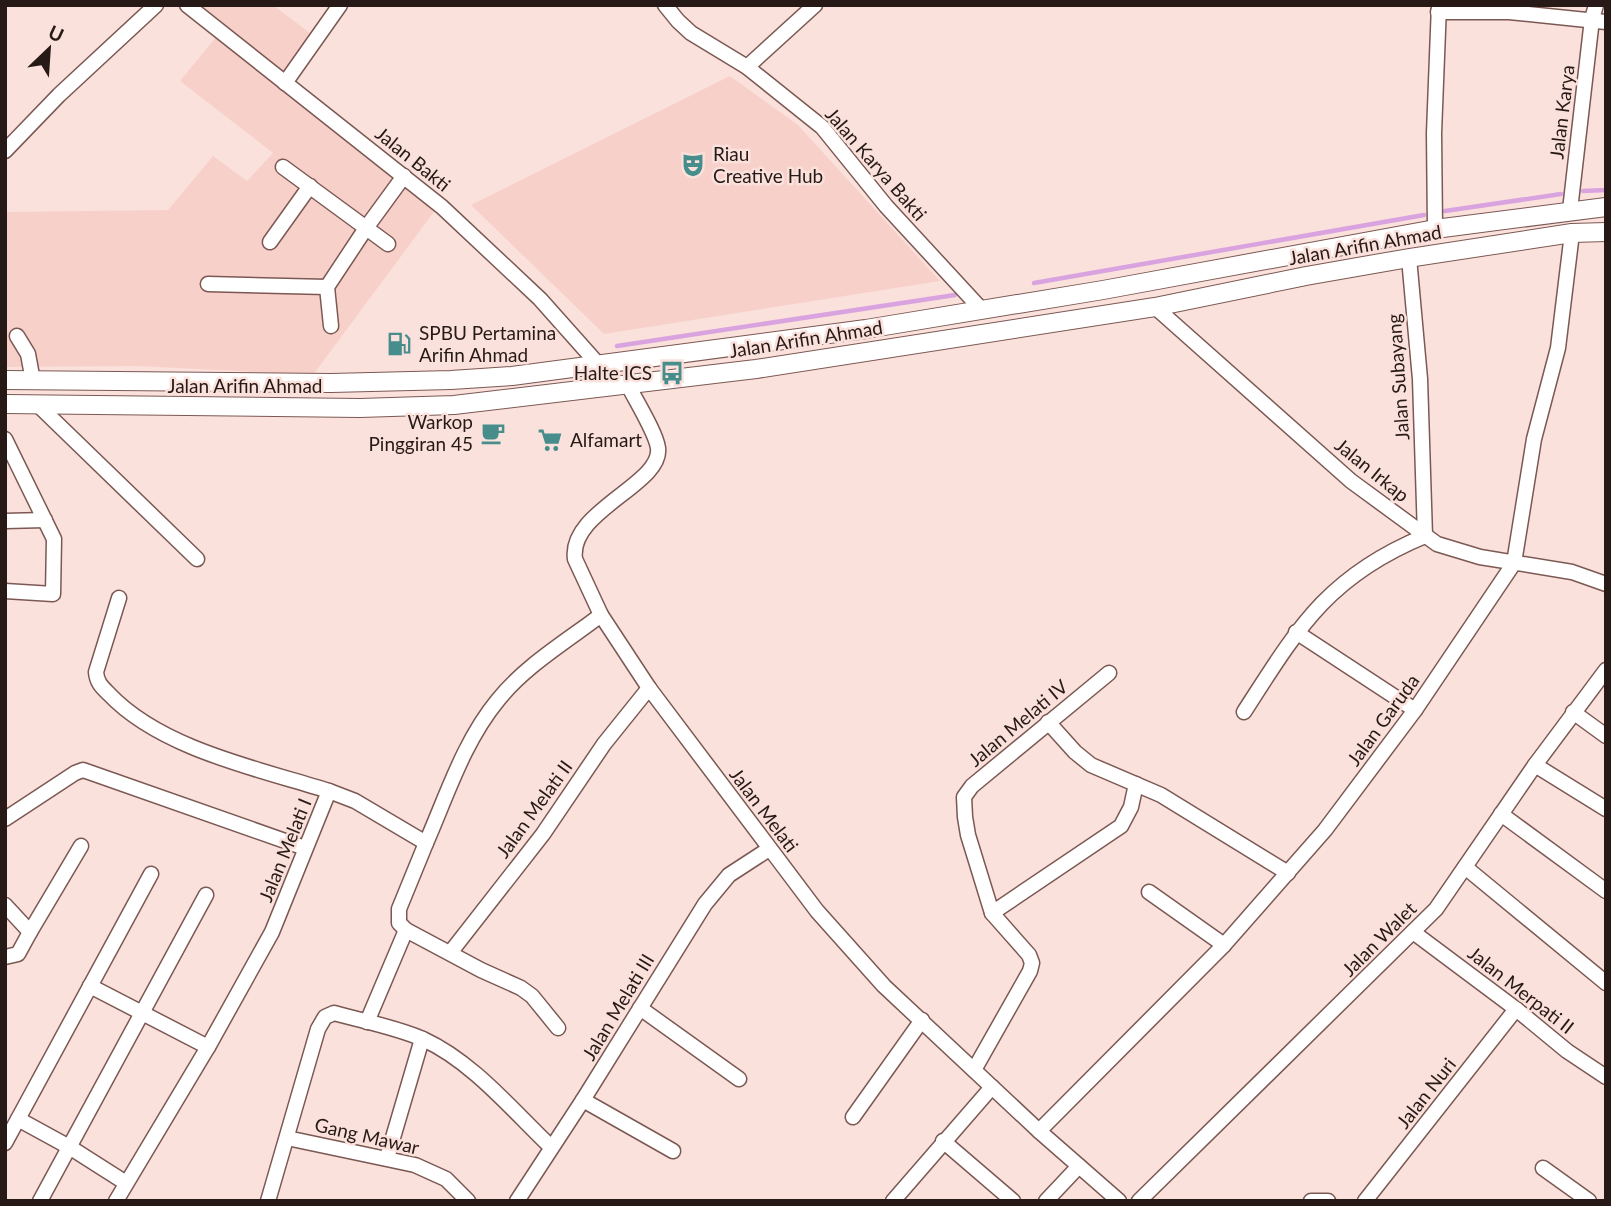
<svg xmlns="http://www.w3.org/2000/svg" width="1611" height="1206" font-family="Lato,sans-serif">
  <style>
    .built { fill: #f8d0ca }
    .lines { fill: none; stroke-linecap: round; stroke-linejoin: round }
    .stream { stroke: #d9a3e0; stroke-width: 4.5 }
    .minor-casing { stroke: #7c5853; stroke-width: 17 }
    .major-casing { stroke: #7c5853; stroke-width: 20 }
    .minor { stroke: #fff; stroke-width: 14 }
    .major { stroke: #fff; stroke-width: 18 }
    .labels { text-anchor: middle; stroke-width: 5; stroke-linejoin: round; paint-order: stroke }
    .street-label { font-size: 19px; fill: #271916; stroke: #fae1dc }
    .poi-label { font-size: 19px; fill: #271916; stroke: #fae1dc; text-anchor: start }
  </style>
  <rect width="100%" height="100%" fill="#fae1dc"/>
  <g class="built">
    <polygon points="201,5 273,5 319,40 283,72"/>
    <polygon points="216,37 436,209 313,375 136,366 5,367 5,212 168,210 213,156 247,181 273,153 180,81"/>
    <polygon points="730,76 798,125 940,281 604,334 471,205"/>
  </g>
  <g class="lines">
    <g class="stream">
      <polyline points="1583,191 1606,190"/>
      <polyline points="1445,211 1561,194"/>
      <polyline points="1034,283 1424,215"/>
      <polyline points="617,346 955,295"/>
    </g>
    <g class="minor-casing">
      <g id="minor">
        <polyline points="187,5 442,207 540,299 597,363"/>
        <polyline points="665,5 678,21 691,33 747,67 822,127 886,206 981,309"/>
        <polyline points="1438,12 1509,12 1606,22"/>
        <polyline points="747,67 815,5"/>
        <polyline points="285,83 340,5"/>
        <polyline points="5,151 59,95 156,5"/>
        <polyline points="283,167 388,244"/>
        <polyline points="1570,210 1592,19 1596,5"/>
        <polyline points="1435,229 1434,133 1439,5"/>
        <polyline points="270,242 310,186"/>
        <polyline points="208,284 327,287 366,228 404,176"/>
        <polyline points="327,287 331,326"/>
        <polyline points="1155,307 1351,481 1437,544 1480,557 1572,572 1606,584"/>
        <polyline points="17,336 28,354 33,381"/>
        <path d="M628 385C636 401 656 433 658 448 663 484 568 511 575 559L601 615 649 688 817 911 884 986 1039 1131 1119 1201"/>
        <polyline points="38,405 197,559"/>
        <polyline points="5,439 54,539 53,594 5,591"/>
        <polyline points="5,521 45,520"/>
        <path d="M119 598 96 672C97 683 102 687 109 694 161 749 259 769 329 791"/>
        <polyline points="1296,632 1415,710"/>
        <path d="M1244 712C1298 628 1328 576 1425 536L1420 379 1409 258"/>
        <polyline points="1573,712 1606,736"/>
        <polyline points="1048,722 1075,752 1091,765 1161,795 1288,873"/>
        <polyline points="1535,765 1606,809"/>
        <polyline points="1501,814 1606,891"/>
        <polyline points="5,819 75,773 83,770 305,848"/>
        <polyline points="426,843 399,909 399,923 406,930 481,970 521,988 532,996 558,1028"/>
        <polyline points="1465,867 1606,983"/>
        <polyline points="1149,892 1224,945"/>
        <polyline points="5,905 30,932 18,954 5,957"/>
        <polyline points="992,913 1121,826 1131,807 1136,784"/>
        <polyline points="30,932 81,846"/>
        <polyline points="1413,932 1516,1009 1567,1051 1606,1077"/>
        <polyline points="450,953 543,834 604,744 649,688"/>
        <polyline points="90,986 208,1047"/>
        <polyline points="640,1008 739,1079"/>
        <polyline points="367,1022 406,930"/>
        <polyline points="974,1070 1030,971 1032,963 1029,955 992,913 968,835 965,817 964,797 972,786 1109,673"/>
        <polyline points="583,1100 673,1151"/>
        <polyline points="853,1117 922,1020"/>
        <polyline points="18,1119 71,1148 126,1183"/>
        <polyline points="1039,1131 1224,945 1325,830 1415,710 1514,563 1534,439 1558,348 1572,233"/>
        <polyline points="287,1138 415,1165 446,1179 468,1201"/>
        <polyline points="943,1141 1013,1201"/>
        <polyline points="5,1143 151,874"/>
        <polyline points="387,1158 422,1039"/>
        <polyline points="1543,1168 1589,1201"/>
        <polyline points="40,1201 206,895"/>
        <path d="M116 1201 208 1047 272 932 329 791 355 801 426 843C447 795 464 741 498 700 525 666 567 641 601 615"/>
        <path d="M268 1201 318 1029 325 1017 334 1013C363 1021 395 1027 423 1039 473 1062 512 1110 551 1147"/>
        <polyline points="517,1201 583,1100 705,904 729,875 769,849"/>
        <polyline points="893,1201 992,1087"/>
        <polyline points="1046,1201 1079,1166"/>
        <polyline points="1139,1201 1436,909 1535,765 1606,670"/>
        <polyline points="1311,1201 1328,1201"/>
        <polyline points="1365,1201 1516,1009"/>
      </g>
    </g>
    <g class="major-casing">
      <g id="major">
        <polyline points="5,380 331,383 451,380 512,376 866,329 1103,290 1435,229 1606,207"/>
        <polyline points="5,404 360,408 454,405 756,369 1155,307 1306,276 1409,258 1572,233 1606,232"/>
      </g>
    </g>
    <use href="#minor" class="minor"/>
    <use href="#major" class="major"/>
  </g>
  <defs>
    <g id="theatre-bare" transform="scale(1.89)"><path d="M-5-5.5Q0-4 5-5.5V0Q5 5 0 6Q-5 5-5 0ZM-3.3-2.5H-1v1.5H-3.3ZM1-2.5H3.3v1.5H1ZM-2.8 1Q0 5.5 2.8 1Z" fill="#468d8c" stroke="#fae1dc" stroke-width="2.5" paint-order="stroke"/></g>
    <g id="fuel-bare" transform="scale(1.89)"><path d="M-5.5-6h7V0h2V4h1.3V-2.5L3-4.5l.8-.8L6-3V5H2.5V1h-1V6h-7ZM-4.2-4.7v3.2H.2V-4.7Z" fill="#468d8c" stroke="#fae1dc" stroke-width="2.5" paint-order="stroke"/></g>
    <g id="bus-bare" transform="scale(1.89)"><path d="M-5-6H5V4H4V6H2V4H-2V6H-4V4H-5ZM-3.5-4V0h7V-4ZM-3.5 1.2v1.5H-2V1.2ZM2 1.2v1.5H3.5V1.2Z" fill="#468d8c" stroke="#fae1dc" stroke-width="2.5" paint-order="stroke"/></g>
    <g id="cafe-bare" transform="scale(1.89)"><path d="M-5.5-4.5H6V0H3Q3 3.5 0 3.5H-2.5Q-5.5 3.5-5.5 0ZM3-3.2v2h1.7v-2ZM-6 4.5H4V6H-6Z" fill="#468d8c" stroke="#fae1dc" stroke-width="2.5" paint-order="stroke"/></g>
    <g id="supermarket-bare" transform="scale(1.89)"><path d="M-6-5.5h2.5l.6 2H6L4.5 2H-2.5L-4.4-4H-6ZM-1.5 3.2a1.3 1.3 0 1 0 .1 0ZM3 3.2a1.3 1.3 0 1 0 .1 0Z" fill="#468d8c" stroke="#fae1dc" stroke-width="2.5" paint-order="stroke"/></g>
  </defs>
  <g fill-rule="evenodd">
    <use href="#theatre-bare" x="693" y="165"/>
    <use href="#fuel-bare" x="399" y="344"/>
    <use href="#bus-bare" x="672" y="373"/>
    <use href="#cafe-bare" x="493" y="433"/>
    <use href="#supermarket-bare" x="550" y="440"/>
  </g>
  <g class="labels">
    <g class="street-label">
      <text transform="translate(1562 112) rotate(-83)" y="7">Jalan Karya</text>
      <text transform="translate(413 159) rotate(39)" y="7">Jalan Bakti</text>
      <text transform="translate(876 164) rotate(49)" y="7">Jalan Karya Bakti</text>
      <text transform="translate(1365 245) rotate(-10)" y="7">Jalan Arifin Ahmad</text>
      <text transform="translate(806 339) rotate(-9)" y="7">Jalan Arifin Ahmad</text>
      <text transform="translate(1398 377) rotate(-94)" y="7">Jalan Subayang</text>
      <text x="245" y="393">Jalan Arifin Ahmad</text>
      <text transform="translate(1372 470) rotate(39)" y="7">Jalan Irkap</text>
      <text transform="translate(1383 720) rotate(-54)" y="7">Jalan Garuda</text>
      <text transform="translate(1018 723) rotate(-40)" y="7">Jalan Melati IV</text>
      <text transform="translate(534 809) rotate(-54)" y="7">Jalan Melati II</text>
      <text transform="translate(764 810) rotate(53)" y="7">Jalan Melati</text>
      <text transform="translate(285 850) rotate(-68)" y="7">Jalan Melati I</text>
      <text transform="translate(1379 939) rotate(-45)" y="7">Jalan Walet</text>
      <text transform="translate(1521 990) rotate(38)" y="7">Jalan Merpati II</text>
      <text transform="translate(618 1007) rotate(-59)" y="7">Jalan Melati III</text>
      <text transform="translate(1426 1093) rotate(-52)" y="7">Jalan Nuri</text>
      <text transform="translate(367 1136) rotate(13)" y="7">Gang Mawar</text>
    </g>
    <g class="poi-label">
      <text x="713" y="161">Riau<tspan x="713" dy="22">Creative Hub</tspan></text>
      <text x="419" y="340">SPBU Pertamina<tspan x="419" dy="22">Arifin Ahmad</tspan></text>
      <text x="652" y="380" text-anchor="end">Halte ICS</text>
      <text x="473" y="429" text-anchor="end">Warkop<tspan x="473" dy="22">Pinggiran 45</tspan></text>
      <text x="570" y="447">Alfamart</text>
    </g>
  </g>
  <rect width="1611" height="1206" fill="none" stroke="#271916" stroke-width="14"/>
  <g transform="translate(49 49) rotate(25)" stroke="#fae1dc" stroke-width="5" paint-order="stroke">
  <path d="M0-5L12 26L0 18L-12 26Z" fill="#271916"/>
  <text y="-10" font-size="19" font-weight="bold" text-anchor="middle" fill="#271916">U</text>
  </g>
</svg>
